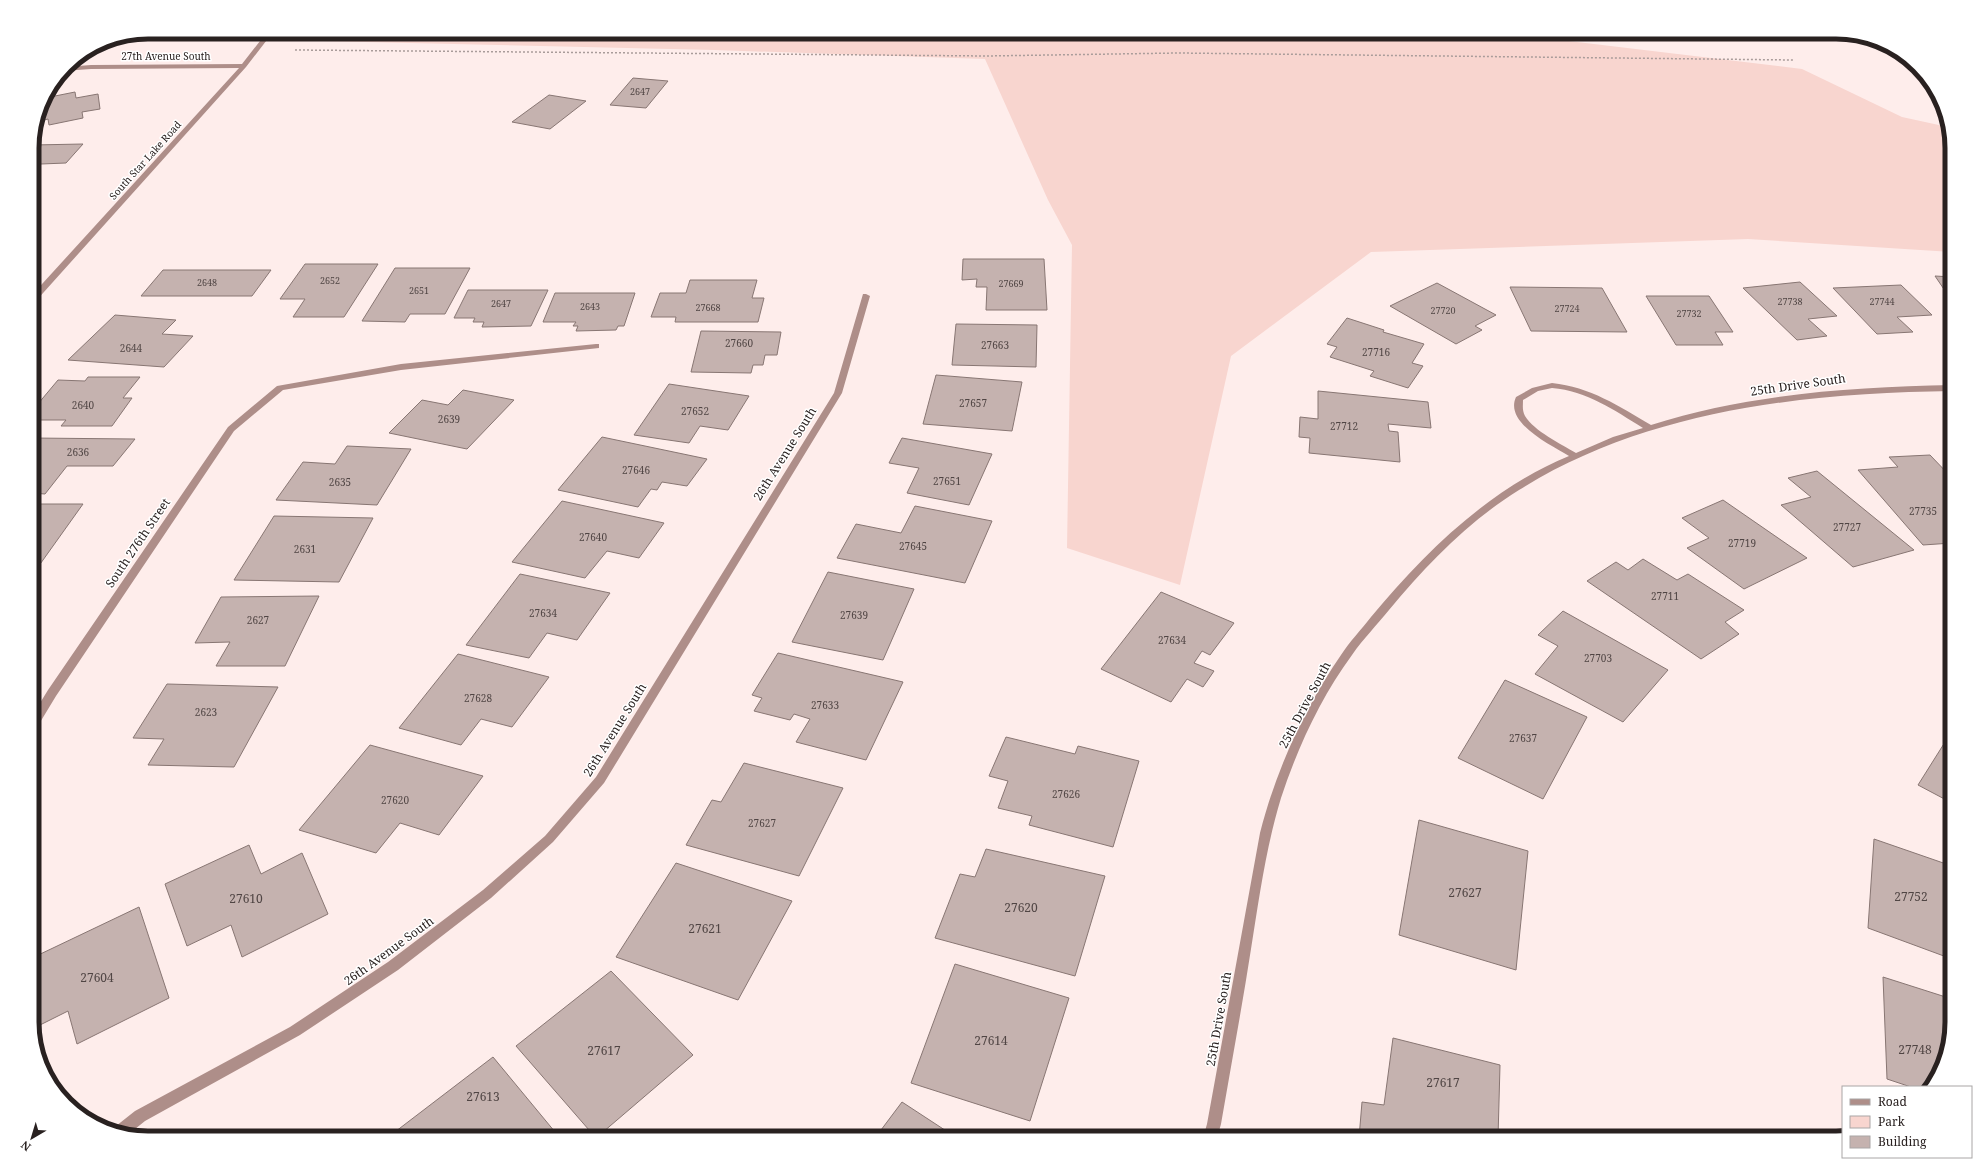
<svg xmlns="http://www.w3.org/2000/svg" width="1984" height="1170" font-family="'Noto Serif',serif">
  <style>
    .green { fill: #f8d5cf }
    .building { fill: #c5b2af; stroke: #887673 }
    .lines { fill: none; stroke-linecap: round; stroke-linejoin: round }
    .path { stroke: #a99c9a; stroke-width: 1.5; stroke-dasharray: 2 2; stroke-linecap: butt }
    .minor { fill: #ae8e89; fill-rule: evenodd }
    .labels { text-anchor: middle; stroke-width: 3; stroke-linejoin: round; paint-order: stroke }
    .far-number-label { font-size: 9px; fill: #504544 }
    .far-street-label { font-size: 10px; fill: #292120; stroke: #fff }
    .number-label { font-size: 10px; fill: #504544 }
    .street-label { font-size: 12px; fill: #292120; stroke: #fff }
    .near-number-label { font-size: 12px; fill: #504544 }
    .rim { fill: none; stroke: #292120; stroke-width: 5 }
  </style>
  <rect width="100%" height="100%" fill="#feedeb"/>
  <polygon class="green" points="320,32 1532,32 1552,39 1802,69 1902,117 1948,127 1952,141 1952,252 1748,239 1371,252 1231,356 1180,585 1067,548 1072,245 1048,200 985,59 714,50 321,41"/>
  <g class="building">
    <polygon points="161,32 182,32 181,35 159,37"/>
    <polygon points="1714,32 1764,32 1768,37 1717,36"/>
    <polygon points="633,78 668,81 646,108 610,105"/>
    <polygon points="75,92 76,98 98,94 100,109 82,112 83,118 49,125 48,119 37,122 41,104 45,98"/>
    <polygon points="549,95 586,101 550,129 512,122"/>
    <polygon points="83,144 66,163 41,164 34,171 32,171 32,145"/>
    <polygon points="963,259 1044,259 1047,310 986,310 987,287 976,287 977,279 962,280"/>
    <polygon points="305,264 378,264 344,317 293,317 305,299 280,299"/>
    <polygon points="395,268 470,268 445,314 410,314 405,322 362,321"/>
    <polygon points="163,270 271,270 252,296 141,296"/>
    <polygon points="1935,276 1952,277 1952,301"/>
    <polygon points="690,280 757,280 752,298 764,298 758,322 675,322 676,317 651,317 660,293 686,293"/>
    <polygon points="1800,282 1837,316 1808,319 1827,336 1797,340 1743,288"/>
    <polygon points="1437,283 1496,315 1475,326 1482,330 1456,344 1390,306"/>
    <polygon points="1901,285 1932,315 1897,317 1913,332 1877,334 1833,288"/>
    <polygon points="1510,287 1602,288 1627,332 1531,331"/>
    <polygon points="468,290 548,290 531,326 482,327 484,322 473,322 475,318 454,318"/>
    <polygon points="555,293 635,293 624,326 618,326 616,330 576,331 578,326 573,326 576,322 543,322"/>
    <polygon points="1646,296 1709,296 1733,332 1715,332 1723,345 1676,345"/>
    <polygon points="115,315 176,320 162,334 193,336 164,367 68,360"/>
    <polygon points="1347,318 1384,330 1383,332 1424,344 1412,363 1423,366 1408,388 1370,376 1374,371 1330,357 1337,347 1327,344"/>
    <polygon points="956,324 1037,325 1036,367 952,365"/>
    <polygon points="701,331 781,332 777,355 765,355 763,365 753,365 751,373 691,372"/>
    <polygon points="936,375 1022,382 1012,431 923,424"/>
    <polygon points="88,377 140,377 123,398 132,398 112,426 61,426 66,420 32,420 32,411 58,380 85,381"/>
    <polygon points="669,384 749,396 728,430 700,426 689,443 634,435"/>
    <polygon points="463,390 514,400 467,449 389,433 422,400 448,405"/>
    <polygon points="1318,391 1428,402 1431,428 1388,424 1389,431 1398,432 1400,462 1309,453 1310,438 1299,437 1300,417 1318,419"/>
    <polygon points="602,437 707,459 687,486 662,482 657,490 651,489 638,507 558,490"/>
    <polygon points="32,438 135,439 113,466 67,466 45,494 32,493"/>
    <polygon points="902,438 992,454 969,505 907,493 919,468 889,463"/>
    <polygon points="347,446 411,449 377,505 276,500 303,462 335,464"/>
    <polygon points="1930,455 1952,478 1952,543 1923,545 1858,470 1898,467 1889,457"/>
    <polygon points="1817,471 1914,550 1853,567 1781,505 1811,497 1788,478"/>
    <polygon points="1723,500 1807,558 1744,589 1687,548 1709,538 1682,518"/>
    <polygon points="562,501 664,523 639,558 607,551 585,578 512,562"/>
    <polygon points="32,504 83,504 38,567 32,567"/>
    <polygon points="915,506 992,521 965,583 837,558 856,524 901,533"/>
    <polygon points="274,516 373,518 339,582 234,580"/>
    <polygon points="1643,559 1677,580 1688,574 1744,610 1725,622 1739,634 1701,659 1587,581 1616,562 1628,570"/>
    <polygon points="828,572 914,589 883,660 792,642"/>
    <polygon points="520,574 610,593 577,640 547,633 529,658 466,645"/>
    <polygon points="1161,592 1234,623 1210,655 1202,651 1194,663 1214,671 1203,687 1187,679 1171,702 1101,669"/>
    <polygon points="319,596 285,666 216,666 230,642 195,643 221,597"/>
    <polygon points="1563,611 1668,670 1623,722 1535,674 1558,646 1538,635"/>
    <polygon points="778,653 903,682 866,760 796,742 810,719 794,714 790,720 754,711 762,698 752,695"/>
    <polygon points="458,654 549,677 512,727 481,719 461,745 399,728"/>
    <polygon points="1505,680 1587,717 1543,799 1458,758"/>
    <polygon points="167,684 278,687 234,767 148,765 164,739 133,738"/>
    <polygon points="1952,731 1952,803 1918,785"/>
    <polygon points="1006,737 1075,754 1078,746 1139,761 1113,847 1029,825 1032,816 998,808 1008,781 989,776"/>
    <polygon points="370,745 483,776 439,835 400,823 376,853 299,830"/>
    <polygon points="744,763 843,788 799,876 686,845 712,800 721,802"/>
    <polygon points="1419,820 1528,851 1516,970 1399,935"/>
    <polygon points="1874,839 1952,866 1952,959 1868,928"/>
    <polygon points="249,845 261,874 302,853 328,914 242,957 231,925 187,946 165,884"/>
    <polygon points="986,849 1105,876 1075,976 935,938 960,874 975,877"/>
    <polygon points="676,863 792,901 738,1000 616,957"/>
    <polygon points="139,907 169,998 77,1044 68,1011 32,1029 32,958"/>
    <polygon points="955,964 1069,998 1030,1121 911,1083"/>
    <polygon points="611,971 693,1055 596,1138 516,1046"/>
    <polygon points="1883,977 1952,999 1952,1022 1936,1080 1929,1087 1911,1087 1887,1079"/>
    <polygon points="1393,1038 1500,1065 1498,1138 1359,1138 1362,1102 1384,1105"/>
    <polygon points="493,1057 560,1138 387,1138"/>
    <polygon points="902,1102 957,1138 875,1138"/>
  </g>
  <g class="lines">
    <polyline class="path" points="295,50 987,56 1178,53 1793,60"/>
    <g class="minor">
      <polygon points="267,32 273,32 246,67 35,302 32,302 32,295 239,68 91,69 63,71 65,67 91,65 242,64"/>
      <polygon points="863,294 866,294 870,296 842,393 604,783 553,842 491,898 398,970 300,1035 145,1121 130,1133 115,1129 116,1126 135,1111 290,1027 388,962 483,890 545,836 596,777 834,393"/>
      <polygon points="596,344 599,344 599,348 401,370 283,390 234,431 56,696 36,729 32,730 32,716 48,690 228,427 277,386 401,364"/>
      <path d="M1552 383C1590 387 1619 406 1651 425 1748 394 1851 387 1952 385V391C1804 393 1647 410 1519 490 1469 521 1427 564 1389 610 1377 625 1363 639 1352 655 1321 697 1297 749 1281 798 1266 847 1259 899 1251 949 1242 1007 1231 1066 1221 1124L1217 1138H1203L1207 1124 1260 833C1276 770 1304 709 1341 655 1350 641 1361 630 1371 617 1425 552 1489 489 1569 456 1551 445 1504 423 1516 397L1532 388ZM1552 388C1587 391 1614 410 1643 428L1613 437 1576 453C1561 444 1534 431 1525 416 1522 410 1523 406 1523 400L1538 391Z"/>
    </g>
  </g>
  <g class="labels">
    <g class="far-number-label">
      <text x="640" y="95">2647</text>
      <text x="330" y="284">2652</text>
      <text x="207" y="286">2648</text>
      <text x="1011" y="287">27669</text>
      <text x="419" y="294">2651</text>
      <text x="1790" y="305">27738</text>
      <text x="1882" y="305">27744</text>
      <text x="501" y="307">2647</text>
      <text x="590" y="310">2643</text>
      <text x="708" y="311">27668</text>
      <text x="1567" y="312">27724</text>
      <text x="1443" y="314">27720</text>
      <text x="1689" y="317">27732</text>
    </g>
    <g class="far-street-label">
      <text x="166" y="60">27th Avenue South</text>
      <text transform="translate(145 160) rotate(-48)" y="4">South Star Lake Road</text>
    </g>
    <g class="number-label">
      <text x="739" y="347">27660</text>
      <text x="995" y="349">27663</text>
      <text x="131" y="352">2644</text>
      <text x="1376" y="356">27716</text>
      <text x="973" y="407">27657</text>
      <text x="83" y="409">2640</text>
      <text x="695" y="415">27652</text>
      <text x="449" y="423">2639</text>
      <text x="1344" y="430">27712</text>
      <text x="78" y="456">2636</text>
      <text x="636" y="474">27646</text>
      <text x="947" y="485">27651</text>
      <text x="340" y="486">2635</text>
      <text x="1923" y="515">27735</text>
      <text x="1847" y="531">27727</text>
      <text x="593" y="541">27640</text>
      <text x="1742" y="547">27719</text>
      <text x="913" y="550">27645</text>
      <text x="305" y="553">2631</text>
      <text x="1665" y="600">27711</text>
      <text x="543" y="617">27634</text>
      <text x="854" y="619">27639</text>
      <text x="258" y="624">2627</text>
      <text x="1172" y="644">27634</text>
      <text x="1598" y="662">27703</text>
      <text x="478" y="702">27628</text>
      <text x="825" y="709">27633</text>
      <text x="206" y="716">2623</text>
      <text x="1523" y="742">27637</text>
      <text x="1066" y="798">27626</text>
      <text x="395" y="804">27620</text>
      <text x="762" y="827">27627</text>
    </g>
    <g class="street-label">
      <text transform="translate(1798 385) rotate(-8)" y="4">25th Drive South</text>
      <text transform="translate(785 454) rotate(-58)" y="4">26th Avenue South</text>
      <text transform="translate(138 543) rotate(-56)" y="4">South 276th Street</text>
      <text transform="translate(1305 705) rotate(-62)" y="4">25th Drive South</text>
      <text transform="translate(615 730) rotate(-58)" y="4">26th Avenue South</text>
      <text transform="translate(389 951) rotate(-36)" y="4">26th Avenue South</text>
      <text transform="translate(1219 1019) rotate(-80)" y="4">25th Drive South</text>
    </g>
    <g class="near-number-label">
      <text x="1465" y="897">27627</text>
      <text x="1911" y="901">27752</text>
      <text x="246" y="903">27610</text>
      <text x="1021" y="912">27620</text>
      <text x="705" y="933">27621</text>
      <text x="97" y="982">27604</text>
      <text x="991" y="1045">27614</text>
      <text x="1915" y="1054">27748</text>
      <text x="604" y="1055">27617</text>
      <text x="1443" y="1087">27617</text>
      <text x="483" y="1101">27613</text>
    </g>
  </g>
  <path d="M0 0H1984V1170H0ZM148 39H1836A109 109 0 0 1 1945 148V1022A109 109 0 0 1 1836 1131H148A109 109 0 0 1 39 1022V148A109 109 0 0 1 148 39Z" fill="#fff" fill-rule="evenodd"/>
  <path class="rim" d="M148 39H1836A109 109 0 0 1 1945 148V1022A109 109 0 0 1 1836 1131H148A109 109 0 0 1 39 1022V148A109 109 0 0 1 148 39Z"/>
  <rect x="1842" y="1086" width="130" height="72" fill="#ffffff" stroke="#a9a6a6"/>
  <rect x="1850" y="1099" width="20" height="6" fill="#ae8e89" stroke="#a9a6a6"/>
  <text x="1878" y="1106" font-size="12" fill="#292120">Road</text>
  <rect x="1850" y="1116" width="20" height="12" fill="#f8d5cf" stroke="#a9a6a6"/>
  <text x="1878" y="1126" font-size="12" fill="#292120">Park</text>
  <rect x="1850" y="1136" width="20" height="12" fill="#c5b2af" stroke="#a9a6a6"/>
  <text x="1878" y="1146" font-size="12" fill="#292120">Building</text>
  <g transform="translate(32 1138) rotate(218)" stroke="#ffffff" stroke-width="3" paint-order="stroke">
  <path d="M0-3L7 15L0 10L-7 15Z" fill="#292120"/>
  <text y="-6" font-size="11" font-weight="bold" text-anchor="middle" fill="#292120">N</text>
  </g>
</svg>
